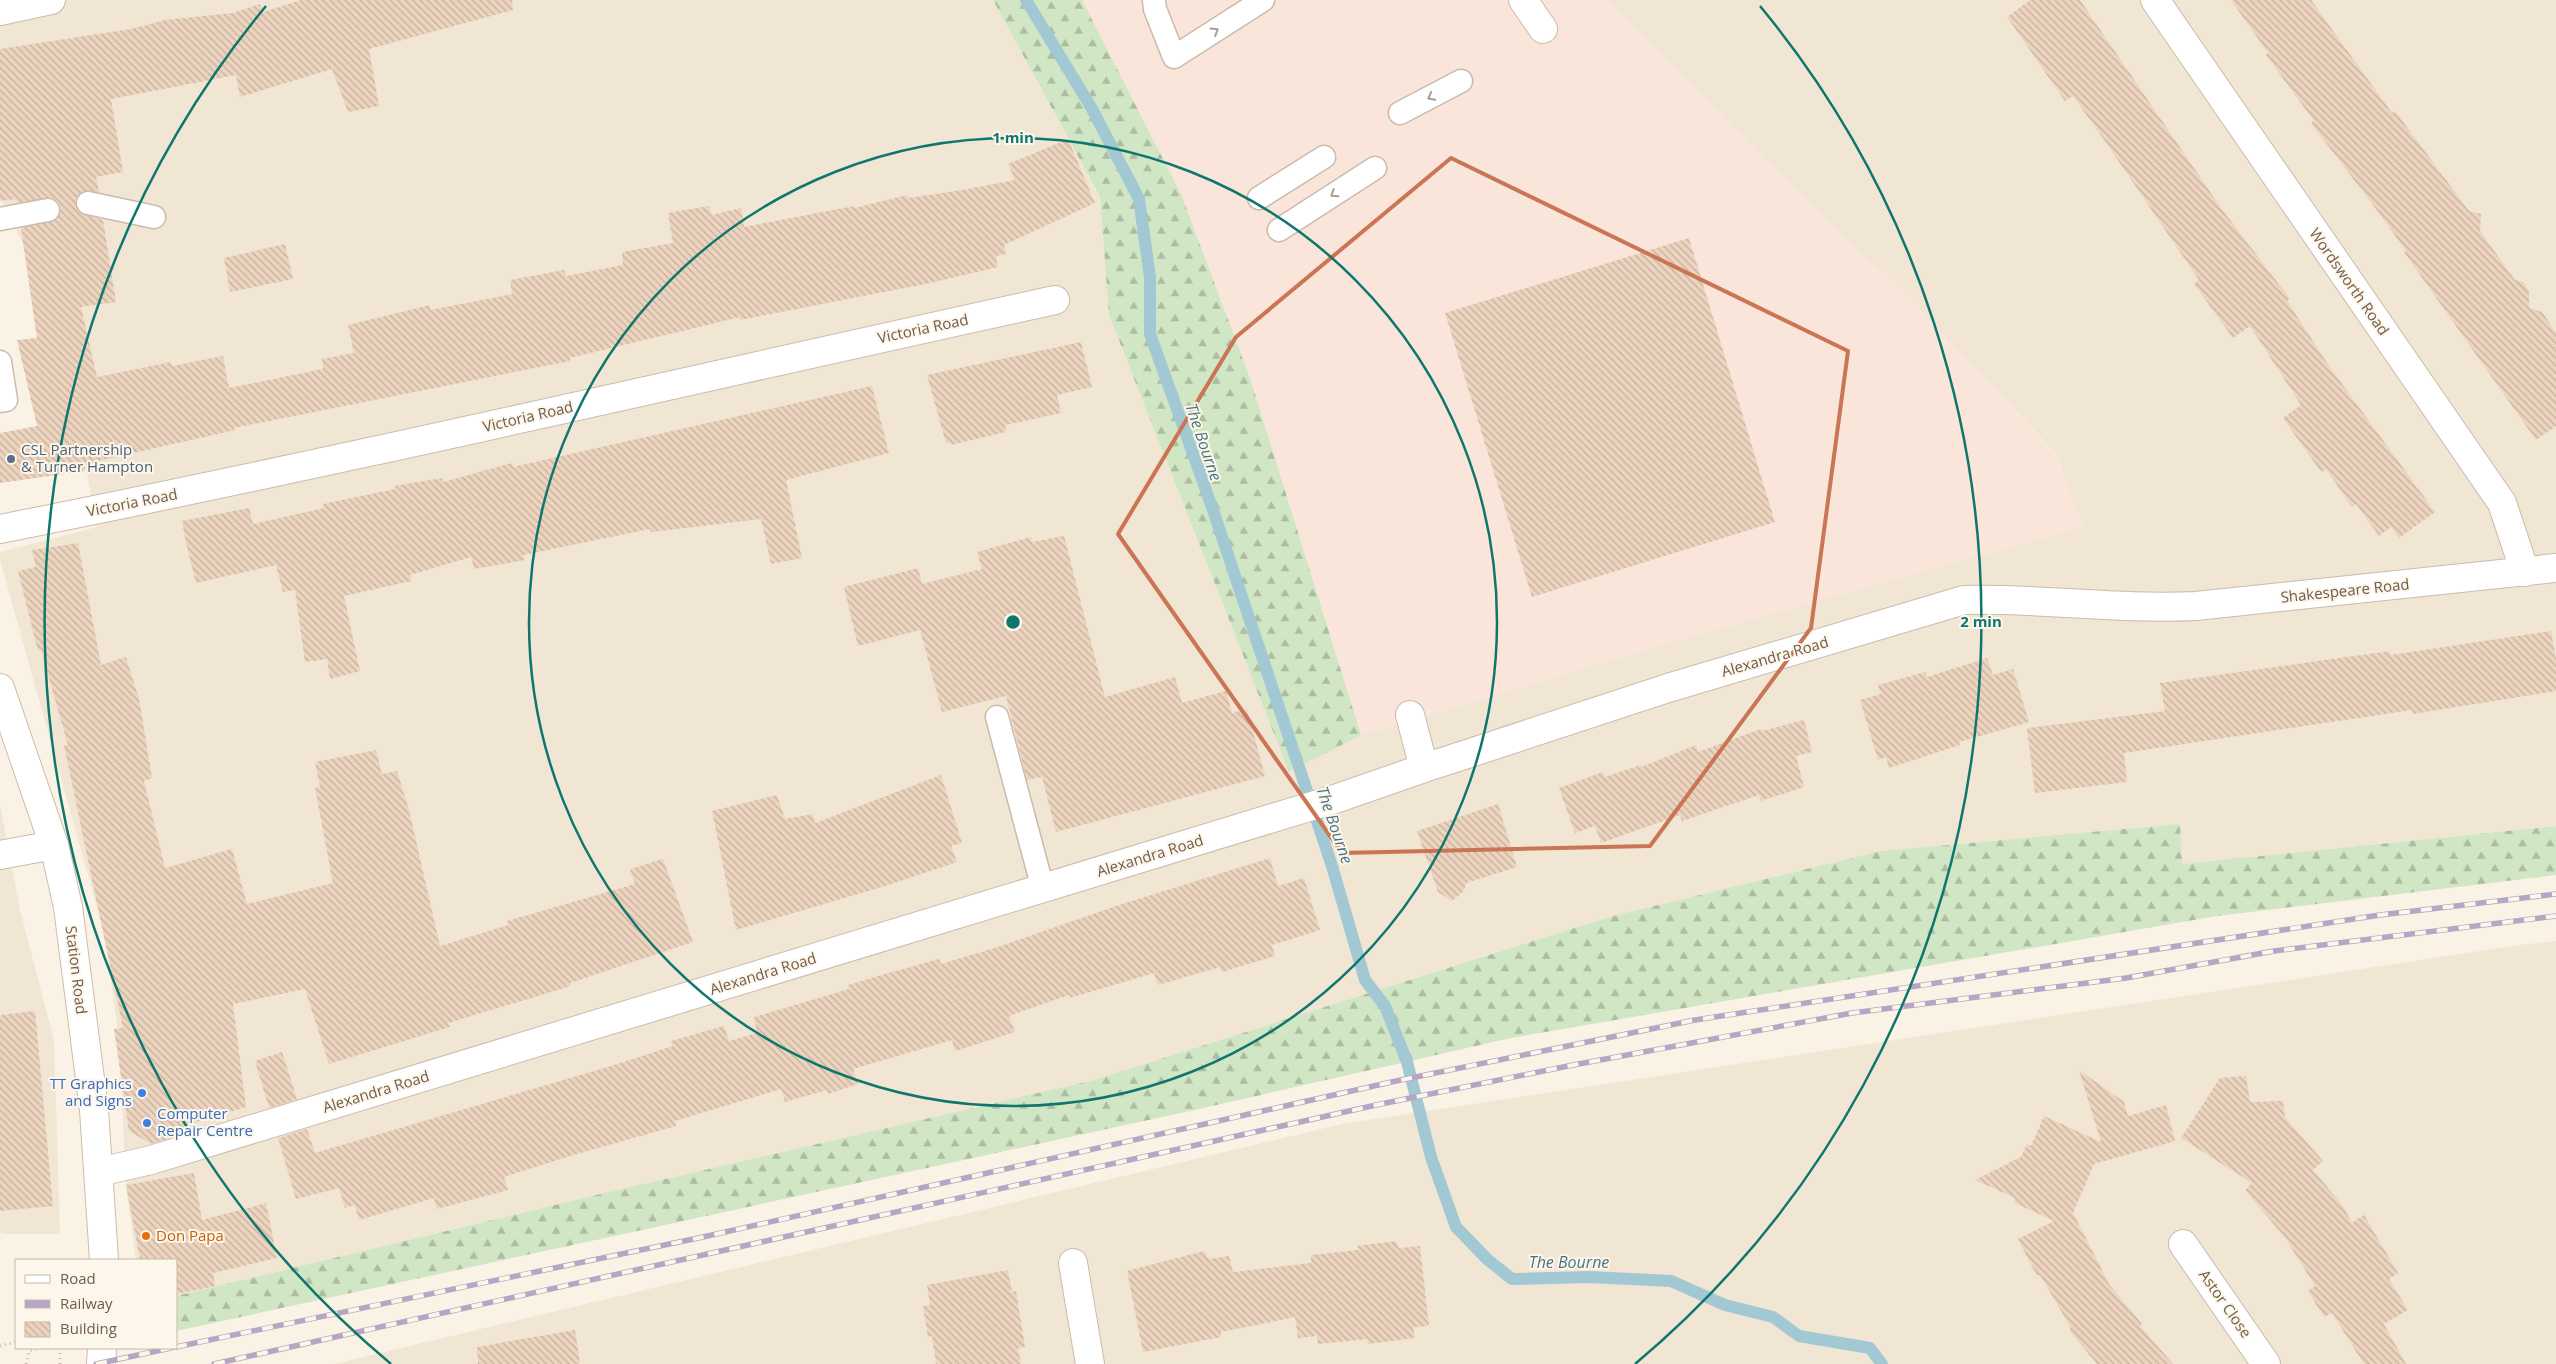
<svg xmlns="http://www.w3.org/2000/svg" width="2556" height="1364" font-family="'Open Sans',sans-serif">
  <style>
    .residential { fill: #f1e5d4 }
    .commercial { fill: #fae5da }
    .forest { fill: url(#forest-firs) }
    .lines { fill: none; stroke-linecap: round; stroke-linejoin: round }
    .stream { stroke: #a2c8d3; stroke-width: 12 }
    .building { fill: url(#building-back-hatch) }
    .service-casing { stroke: #cbbbac; stroke-width: 25 }
    .pedestrian-casing { stroke: #cbbbac; stroke-width: 30 }
    .minor-casing { stroke: #cbbbac; stroke-width: 30 }
    .secondary-casing { stroke: #cdbcaa; stroke-width: 30 }
    .path { stroke: #d2b8a2; stroke-width: 3; stroke-dasharray: 1 4; stroke-linecap: butt }
    .service { stroke: #fff; stroke-width: 22 }
    .pedestrian { stroke: #fff; stroke-width: 28 }
    .minor { stroke: #fff; stroke-width: 28 }
    .secondary { stroke: #fff; stroke-width: 28 }
    .rail-casing { stroke: #b6a5c3; stroke-width: 5.5 }
    .rail { stroke: #fdf7eb; stroke-width: 4; stroke-dasharray: 11; stroke-linecap: butt }
    .oneway { stroke: #aa9d94 }
    .marked { fill: none; stroke: #ca7553; stroke-width: 4; stroke-linejoin: round }
    .ring { fill: none; stroke: #0f766e; stroke-width: 2.5 }
    .service-dot { fill: #5c6f8a; stroke: #fdf7eb; stroke-width: 2 }
    .shop-dot { fill: #3f7fe0; stroke: #fdf7eb; stroke-width: 2 }
    .food-dot { fill: #e8710a; stroke: #fdf7eb; stroke-width: 2 }
    .labels { text-anchor: middle; stroke-width: 4; stroke-linejoin: round; paint-order: stroke }
    .street-label { font-size: 15px; fill: #715b4c; stroke: #fdf7eb }
    .service-label { font-size: 15px; fill: #4e5e75; stroke: #fdf7eb; text-anchor: start }
    .shop-label { font-size: 15px; fill: #366cbe; stroke: #fdf7eb; text-anchor: end }
    .food-label { font-size: 15px; fill: #c56008; stroke: #fdf7eb; text-anchor: start }
    .water-label { font-size: 16px; font-style: italic; fill: #487582; stroke: #fdf7eb }
    .centre { fill: #0f766e; stroke: #fdf7eb; stroke-width: 2.5 }
    .ring-label { font-size: 15px; text-anchor: middle; font-weight: bold; fill: #0f766e; stroke: #fdf7eb; stroke-width: 4; stroke-linejoin: round; paint-order: stroke }
  </style>
  <defs>
    <pattern id="forest-firs" width="22" height="20" patternUnits="userSpaceOnUse" patternTransform="scale(1.25)"><rect width="22" height="20" fill="#d0e6c5"/><path d="M5 1l3.5 6h-7zM16 11l3.5 6h-7z" fill="#adbda2"/></pattern>
    <pattern id="building-back-hatch" width="6" height="6" patternUnits="userSpaceOnUse" patternTransform="scale(1.25)"><rect width="6" height="6" fill="#edd4bf"/><path d="M-1 5l2 2M0 0l6 6M5-1l2 2" fill="none" stroke="#c4af9d"/></pattern>
  </defs>
  <rect width="100%" height="100%" fill="#faf3e5"/>
  <g class="residential">
    <polygon points="0,0 993,0 1100,198 1109,315 1289,772 1361,735 1689,637 2082,527 2057,455 1900,289 1835,230 1606,0 2556,0 2556,826 2182,864 2179,824 1881,851 1609,917 1094,1080 592,1196 176,1296 176,1260 136,1260 126,1185 119,1039 105,936 0,560 0,552 97,527 85,464 98,383 86,327 37,338 23,243 1,201"/>
    <polygon points="0,805 20,910 54,1040 60,1234 3,1234 0,1232"/>
    <polygon points="2556,941 2556,1364 334,1364 1342,1124 2519,945"/>
  </g>
  <polygon class="commercial" points="1082,0 1606,0 1835,230 1900,289 2057,456 2083,527 1689,637 1361,735 1250,378 1181,194"/>
  <g class="forest">
    <polygon points="993,0 1082,0 1181,194 1250,378 1361,735 1289,772 1109,315 1100,197"/>
    <polygon points="2180,824 2182,864 2556,826 2556,875 2217,916 1511,1038 1199,1109 176,1331 176,1296 592,1196 1094,1080 1609,917 1881,851"/>
  </g>
  <g class="lines">
    <polyline class="stream" points="1026,0 1091,107 1139,199 1150,277 1150,334 1212,507 1332,866 1365,980 1385,1006 1407,1062 1431,1157 1456,1227 1488,1260 1512,1279 1589,1277 1671,1281 1725,1305 1773,1317 1799,1336 1870,1348 1882,1364"/>
  </g>
  <g class="building">
    <polygon points="301,0 512,0 513,10 369,49 379,106 348,112 332,69 240,97 236,75 111,99 123,172 96,177 99,192 84,191 75,201 80,213 103,220 116,302 81,307 97,377 171,362 172,366 223,356 229,388 323,369 322,359 354,353 348,325 430,305 430,310 512,294 510,280 564,270 566,276 623,265 622,252 673,243 668,213 709,206 712,215 741,208 744,227 854,206 854,208 907,195 908,198 962,190 1015,180 1008,164 1068,139 1095,203 1004,245 1006,254 996,256 998,267 930,283 740,320 740,317 570,358 570,361 234,428 235,430 85,464 85,471 0,483 0,433 37,426 17,340 37,338 21,228 56,220 61,208 58,201 52,198 17,203 16,199 0,201 0,49 131,29 165,20 233,13 260,4 263,12"/>
    <polygon points="2030,0 2080,0 2221,208 2290,299 2287,301 2329,366 2435,512 2399,538 2391,527 2379,536 2356,504 2352,507 2326,469 2321,472 2283,418 2301,405 2250,326 2233,338 2194,284 2199,280 2107,144 2073,96 2065,101 2007,17"/>
    <polygon points="2231,0 2311,0 2392,113 2395,111 2469,211 2481,214 2480,231 2515,280 2523,282 2529,291 2529,308 2542,312 2556,333 2556,426 2536,440 2404,252 2406,251 2379,213 2311,123 2314,121 2266,55 2268,53"/>
    <polygon points="1689,238 1775,522 1532,597 1445,313"/>
    <polygon points="285,244 293,279 230,292 224,258"/>
    <polygon points="1081,342 1092,387 1057,395 1061,413 1005,425 1006,432 951,445 950,442 946,443 927,375"/>
    <polygon points="872,386 889,453 786,480 802,558 771,564 761,519 651,532 650,529 523,555 525,560 474,569 471,557 410,575 411,581 344,596 360,671 330,679 327,659 305,662 295,590 283,592 276,565 196,583 186,543 182,521 249,508 253,524 324,508 323,504 395,489 394,486 442,478 443,482 512,463 513,467"/>
    <polygon points="1064,536 1105,697 1175,677 1182,703 1226,691 1232,713 1247,709 1265,776 1056,832 1042,777 1027,780 1006,696 942,712 920,630 858,646 844,587 918,568 922,584 982,569 977,552 1031,537 1032,542"/>
    <polygon points="78,543 101,665 126,657 139,699 152,778 144,781 165,868 232,849 247,904 333,883 315,788 320,787 315,762 376,750 382,774 397,771 409,810 440,946 508,925 507,921 635,884 630,869 663,859 693,942 570,983 571,986 448,1023 450,1027 329,1064 305,989 233,1004 246,1107 186,1125 187,1133 151,1144 129,1131 114,1029 123,1028 64,745 68,745 41,650 38,651 18,571 36,567 32,550"/>
    <polygon points="2551,631 2556,659 2556,691 2413,714 2412,710 2124,753 2127,782 2035,793 2027,728 2165,711 2160,683 2390,651 2391,655"/>
    <polygon points="1987,658 1993,675 2013,669 2029,722 1959,742 1960,745 1889,768 1886,757 1878,760 1860,700 1881,694 1878,685 1925,672 1927,677"/>
    <polygon points="1804,720 1812,752 1796,756 1804,787 1761,801 1759,795 1682,821 1680,815 1601,843 1595,826 1575,833 1559,788 1603,772 1605,777 1641,765 1641,767 1696,745 1698,752 1761,729 1762,731"/>
    <polygon points="941,775 962,843 951,846 957,862 882,887 736,930 712,811 777,795 785,819 813,814 815,823"/>
    <polygon points="1498,804 1517,867 1466,883 1464,891 1452,901 1438,892 1417,831"/>
    <polygon points="1270,858 1278,886 1304,878 1320,930 1272,945 1275,956 1222,972 1220,967 1158,985 1154,973 1070,998 1069,995 1009,1016 1015,1032 955,1051 952,1040 853,1069 858,1084 828,1094 827,1090 785,1102 781,1089 675,1121 676,1126 570,1156 504,1177 508,1190 437,1209 434,1198 359,1220 355,1205 345,1208 339,1188 296,1199 278,1138 307,1129 315,1153 611,1066 673,1046 671,1041 724,1026 729,1041 757,1033 754,1017 849,989 848,985 878,976 939,959 941,964 998,947 1119,905"/>
    <polygon points="35,1011 53,1206 0,1211 0,1015"/>
    <polygon points="282,1052 297,1099 269,1108 255,1061"/>
    <polygon points="2079,1070 2124,1102 2128,1116 2166,1105 2175,1141 2094,1164 2073,1213 2109,1284 2142,1324 2140,1326 2173,1364 2097,1364 2069,1330 2071,1328 2040,1275 2037,1276 2018,1239 2054,1221 2013,1202 2015,1198 1975,1180 2021,1157 2027,1144 2031,1146 2044,1116 2101,1142"/>
    <polygon points="2246,1076 2250,1102 2283,1101 2285,1117 2323,1161 2313,1170 2343,1206 2352,1223 2364,1215 2398,1273 2389,1279 2408,1310 2384,1324 2406,1364 2364,1364 2332,1313 2324,1317 2308,1291 2315,1286 2286,1239 2245,1190 2252,1183 2181,1138 2220,1078"/>
    <polygon points="194,1173 202,1220 266,1203 277,1258 213,1273 215,1286 176,1294 176,1260 140,1260 126,1185"/>
    <polygon points="1396,1241 1399,1248 1420,1246 1429,1326 1413,1327 1415,1338 1368,1344 1367,1339 1318,1344 1317,1336 1298,1338 1295,1317 1221,1332 1221,1337 1143,1352 1127,1271 1204,1251 1209,1259 1229,1256 1233,1272 1311,1263 1311,1255 1358,1250 1357,1246"/>
    <polygon points="1008,1270 1012,1292 1016,1291 1025,1347 1018,1348 1021,1364 936,1364 932,1336 928,1337 923,1306 930,1305 927,1285"/>
    <polygon points="575,1330 580,1364 478,1364 477,1347"/>
  </g>
  <g class="lines">
    <g class="service-casing">
      <g id="service">
        <polyline points="1154,0 1155,9 1174,57 1263,0"/>
        <polyline points="1400,113 1461,81"/>
        <polyline points="1259,198 1324,157"/>
        <polyline points="88,203 154,217"/>
        <polyline points="0,219 48,210"/>
        <polyline points="1279,230 1375,168"/>
        <polyline points="0,362 6,400 0,401"/>
        <polyline points="997,717 1043,889"/>
      </g>
    </g>
    <g class="pedestrian-casing">
      <polyline id="pedestrian" points="1424,768 1458,757"/>
    </g>
    <g class="minor-casing">
      <g id="minor">
        <polyline points="1523,0 1543,29"/>
        <polyline points="2155,0 2502,503 2525,572"/>
        <polyline points="0,11 51,0"/>
        <path d="M0 529C353 459 703 377 1055 300"/>
        <path d="M1458 757 1668 688 1964 600C2041 598 2119 610 2196 606L2556 568"/>
        <polyline points="0,855 54,845"/>
        <polyline points="99,1172 151,1160 1335,799 1424,768 1410,715"/>
        <polyline points="2183,1244 2266,1364"/>
        <polyline points="1073,1263 1090,1364"/>
      </g>
    </g>
    <g class="secondary-casing">
      <g id="secondary">
        <polyline points="0,688 54,845 68,907 94,1110 104,1260"/>
        <polyline points="101,1364 102,1348"/>
      </g>
    </g>
    <g class="path">
      <polyline points="0,1346 16,1342"/>
      <polyline points="26,1364 29,1351 40,1348"/>
      <polyline points="60,1364 60,1348"/>
    </g>
    <use href="#service" class="service"/>
    <use href="#pedestrian" class="pedestrian"/>
    <use href="#minor" class="minor"/>
    <use href="#secondary" class="secondary"/>
    <g class="rail-casing">
      <g id="rail">
        <polyline points="176,1347 703,1237 1396,1081 1695,1020 2380,915 2556,894"/>
        <polyline points="96,1364 171,1348"/>
        <polyline points="214,1364 1376,1105 1568,1066 1852,1013 2126,978 2274,951 2556,916"/>
      </g>
    </g>
    <use href="#rail" class="rail"/>
  </g>
  <defs><path id="oneway-chevron" d="M-2-3.5L2.5 0L-2 3.5" fill="none" stroke-width="1.6" stroke-linecap="round" stroke-linejoin="round" transform="scale(1.25)"/></defs>
  <g class="oneway">
    <use href="#oneway-chevron" transform="translate(1215 31) rotate(-32)"/>
    <use href="#oneway-chevron" transform="translate(1431 97) rotate(152)"/>
    <use href="#oneway-chevron" transform="translate(1334 194) rotate(147)"/>
  </g>
  <path class="marked" d="M1451 158 1848 351 1811 628 1650 846 1342 853 1118 534 1236 337Z"/>
  <g class="ring">
    <circle cx="1013" cy="622" r="484"/>
    <path d="M391 1364A968 968 0 0 1 266 6M1760 6A968 968 0 0 1 1635 1364"/>
  </g>
  <circle class="service-dot" cx="11" cy="459" r="5"/>
  <g class="shop-dot">
    <circle cx="142" cy="1093" r="5"/>
    <circle cx="147" cy="1123" r="5"/>
  </g>
  <circle class="food-dot" cx="146" cy="1236" r="5"/>
  <g class="labels">
    <g class="street-label">
      <text transform="translate(2349 282) rotate(55)" y="5">Wordsworth Road</text>
      <text transform="translate(923 329) rotate(-12)" y="5">Victoria Road</text>
      <text transform="translate(528 417) rotate(-13)" y="5">Victoria Road</text>
      <text transform="translate(132 503) rotate(-11)" y="5">Victoria Road</text>
      <text transform="translate(2345 591) rotate(-6)" y="5">Shakespeare Road</text>
      <text transform="translate(1775 657) rotate(-16)" y="5">Alexandra Road</text>
      <text transform="translate(1150 856) rotate(-17)" y="5">Alexandra Road</text>
      <text transform="translate(76 970) rotate(83)" y="5">Station Road</text>
      <text transform="translate(763 974) rotate(-17)" y="5">Alexandra Road</text>
      <text transform="translate(376 1092) rotate(-17)" y="5">Alexandra Road</text>
      <text transform="translate(2225 1304) rotate(55)" y="5">Astor Close</text>
    </g>
    <g class="service-label">
      <text x="21" y="455">CSL Partnership<tspan x="21" dy="17">&amp; Turner Hampton</tspan></text>
    </g>
    <g class="shop-label">
      <text x="132" y="1089">TT Graphics<tspan x="132" dy="17">and Signs</tspan></text>
      <text x="157" y="1119" text-anchor="start">Computer<tspan x="157" dy="17">Repair Centre</tspan></text>
    </g>
    <g class="food-label">
      <text x="156" y="1241">Don Papa</text>
    </g>
    <g class="water-label">
      <text transform="translate(1204 442) rotate(71)" y="6">The Bourne</text>
      <text transform="translate(1335 825) rotate(71)" y="6">The Bourne</text>
      <text x="1569" y="1268">The Bourne</text>
    </g>
  </g>
  <circle cx="1013" cy="622" r="8" class="centre"/>
  <g class="ring-label">
    <text x="1013" y="143">1 min</text>
    <text x="1981" y="627">2 min</text>
  </g>
  <rect x="15" y="1259" width="162" height="90" fill="#fdf7eb" stroke="#c5b9ab"/>
  <rect x="25" y="1275" width="25" height="8" fill="#ffffff" stroke="#c5b9ab"/>
  <text x="60" y="1284" font-size="15" fill="#715b4c">Road</text>
  <rect x="25" y="1300" width="25" height="8" fill="#b6a5c3" stroke="#c5b9ab"/>
  <text x="60" y="1309" font-size="15" fill="#715b4c">Railway</text>
  <rect x="25" y="1322" width="25" height="15" fill="url(#building-back-hatch)" stroke="#c5b9ab"/>
  <text x="60" y="1334" font-size="15" fill="#715b4c">Building</text>
</svg>
